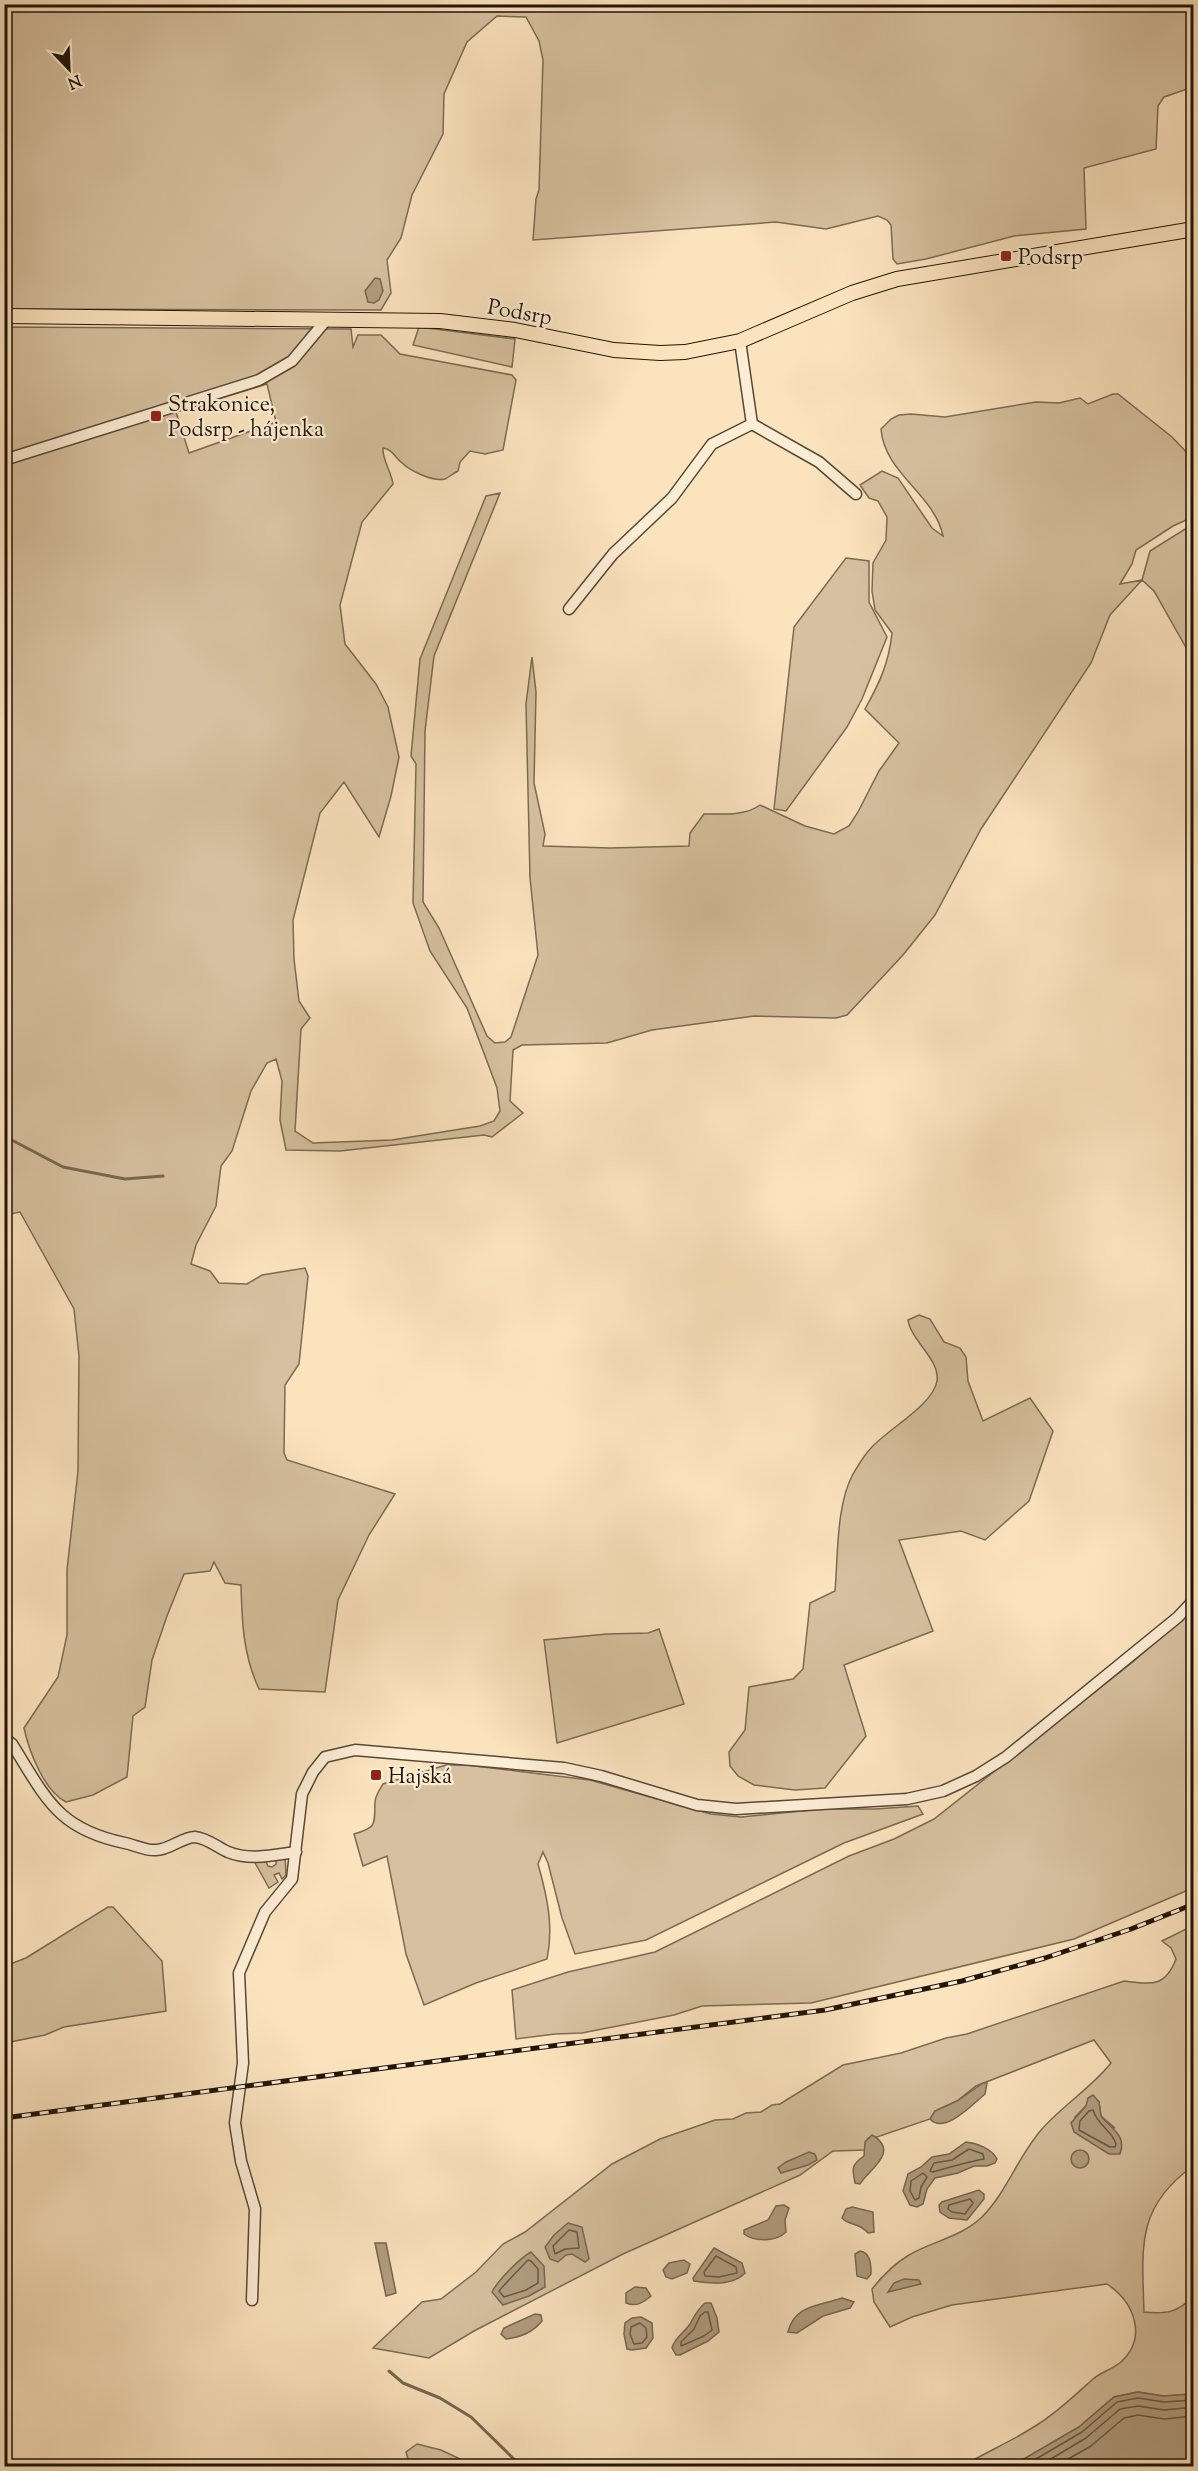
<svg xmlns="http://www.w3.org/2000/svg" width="1198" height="2471" font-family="'Sorts Mill Goudy',serif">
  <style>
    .green { fill: #d6c09f; stroke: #7c6a54; stroke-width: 1.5; fill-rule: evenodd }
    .water { fill: #b19d80; stroke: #776650; stroke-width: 1.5 }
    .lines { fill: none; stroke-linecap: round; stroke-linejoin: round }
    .shore { stroke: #695844; stroke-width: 1.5 }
    .stream { stroke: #776650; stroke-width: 3 }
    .minor-casing { stroke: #584836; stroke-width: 13 }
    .major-casing { stroke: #211408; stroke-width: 16 }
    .minor { stroke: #fcedd5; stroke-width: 10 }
    .major { stroke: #fbe3be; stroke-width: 14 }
    .rail-casing { stroke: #211408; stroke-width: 5 }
    .rail { stroke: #fcedd5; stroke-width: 3; stroke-dasharray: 9; stroke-linecap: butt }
    .poi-dot { fill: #8f2418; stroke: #fcedd5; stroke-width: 2 }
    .labels { text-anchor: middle; stroke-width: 4.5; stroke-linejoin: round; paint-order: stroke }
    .poi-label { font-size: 22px; fill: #211408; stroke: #fcedd5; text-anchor: start }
    .street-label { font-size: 22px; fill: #211408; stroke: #fcedd5 }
  </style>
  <rect width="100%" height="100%" fill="#fbe3be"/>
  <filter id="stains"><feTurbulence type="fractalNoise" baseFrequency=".00333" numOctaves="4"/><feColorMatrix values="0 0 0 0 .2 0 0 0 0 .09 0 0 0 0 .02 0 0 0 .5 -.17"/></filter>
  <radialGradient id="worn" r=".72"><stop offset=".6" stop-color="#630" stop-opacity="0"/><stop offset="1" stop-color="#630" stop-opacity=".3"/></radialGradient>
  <g class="green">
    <polygon points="5,5 1193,5 1193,87 1164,97 1158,106 1156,149 1084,168 1086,229 1014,236 926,259 897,264 893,259 891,225 887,220 878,216 826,229 776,222 533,240 536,199 539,190 543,60 539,41 526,17 497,16 467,42 444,94 443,134 412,195 401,238 387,260 391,293 381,310 5,309"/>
    <path d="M5 327 351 329 353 347 358 335H381L400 354 512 375 516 380 503 450 485 454 470 451 460 462 458 471C454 473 449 477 445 479 433 482 410 471 401 462 395 457 392 449 383 448 382 459 391 471 393 484L362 522 340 605 345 644 376 684 388 707 399 757 391 796 379 837 344 782 320 813 293 920 294 959 299 1001 310 1018 301 1029 295 1131 313 1143 392 1140 480 1126 494 1121 500 1111 497 1088 467 1008 430 951 413 903 416 764 411 756 420 659 486 496 500 493 434 656 425 731 423 902 439 928 487 1036 495 1043 505 1042 511 1037 538 955 530 878 526 704 532 657 536 692 534 783 545 834 543 846 610 848 689 846 690 833 704 814C721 814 746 816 760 805L805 826 834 834 849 826 858 812 879 771 899 743 865 709C879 684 889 663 892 633L875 610 872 591 873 563 886 540 887 517 878 501 869 498 860 485 882 471 898 478 932 528 943 536C935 495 884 473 881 429L891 419 899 415 911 414 945 417 1036 402 1059 403 1080 398 1088 404 1113 394H1118L1172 437 1193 459V517L1173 526 1136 550 1132 564 1120 584 1142 580 1150 551 1193 524V660L1154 591 1142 580 1110 615 1091 663 981 829 935 915 903 955 847 1015 836 1018 754 1016 652 1030 607 1043 522 1045 513 1050 510 1101 523 1113 492 1137 484 1135 340 1151 286 1150 280 1120 282 1081 276 1059 267 1063 251 1091 232 1151 221 1166 216 1206 196 1245 191 1264 210 1271 219 1283 247 1284 262 1275 305 1268 308 1276 299 1364 285 1385 284 1453 287 1460 395 1494 369 1535 338 1600 325 1692 259 1689C243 1655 242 1622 241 1585L225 1583 214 1562 210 1571 184 1574 167 1616 152 1660 145 1707 133 1716 127 1777 93 1795 66 1802C44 1791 29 1751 24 1728L58 1677 67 1635V1570L78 1471 79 1356 74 1309 20 1212 5 1215ZM267 384 276 422 189 453 176 412Z"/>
    <polygon points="419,327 515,339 512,367 413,345"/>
    <polygon points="846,558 869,561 869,602 887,637 862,699 847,727 786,811 774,809 794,627"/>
    <path d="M919 1315 930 1319 944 1342 960 1348 966 1357 968 1381 983 1421 1030 1398 1053 1431 1029 1501 985 1540 961 1531 899 1540 933 1631 844 1665 866 1736 825 1788 795 1790 754 1785 738 1776 730 1766 729 1752 745 1730 749 1687 793 1679 803 1669 810 1603 835 1591C838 1557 836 1505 853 1474 858 1466 864 1455 871 1448 888 1429 933 1405 937 1381 940 1359 911 1341 908 1320Z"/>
    <polygon points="1193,1609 1193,1888 1074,1939 811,2003 702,2006 674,2015 582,2033 555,2034 516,2039 512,1990 568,1972 655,1952 849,1856 894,1839 934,1819 1134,1661"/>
    <polygon points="659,1629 684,1704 557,1743 544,1640 607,1634 648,1633"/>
    <path d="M446 1765H467L590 1780 711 1814 741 1817 821 1809H875L918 1806 923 1814 844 1843 646 1940 575 1954 562 1918 548 1863 543 1852 538 1864C547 1896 554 1926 547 1959L476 1983 424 2005 406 1954 387 1856 363 1866 354 1834C378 1827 374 1824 375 1802 375 1796 380 1789 383 1784Z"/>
    <polygon points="285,1855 286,1875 282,1879 279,1873 274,1875 278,1882 269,1888 254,1861 265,1860 268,1866 272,1867 276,1864 276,1860"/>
    <polygon points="108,1907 113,1907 162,1961 166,2011 64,2027 45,2035 5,2043 5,1966 26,1958"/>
    <path d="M1188 1928 1194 1963 1193 2166C1136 2207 1142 2247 1144 2312 1166 2314 1178 2313 1193 2296V2394L1163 2396 1138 2392 1114 2397 1079 2427 1012 2466H963C986 2452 1010 2442 1032 2428 1054 2415 1074 2396 1093 2379 1101 2372 1113 2369 1121 2362 1148 2337 1134 2302 1107 2284L952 2305 912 2317 890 2327 874 2302 872 2289C883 2275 894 2264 909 2255 933 2241 961 2237 982 2217 1007 2192 1018 2156 1042 2129 1063 2105 1091 2088 1111 2063L1094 2040 976 2086 957 2101 935 2111 930 2119 877 2137 872 2136C865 2139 865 2143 866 2150L833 2151 800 2175 623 2254 474 2331 429 2358 373 2348 422 2302 441 2299 476 2272 503 2244 525 2232 612 2164 660 2139 715 2120 733 2119 746 2113 761 2112 772 2105 780 2104 843 2065 901 2053 946 2038 967 2034 1124 1981C1151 1984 1165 1988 1176 1959L1171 1948 1162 1941ZM1099 2102 1101 2116 1115 2128 1075 2117 1086 2106Z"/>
    <polygon points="417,2444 441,2450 475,2466 410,2466 406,2452"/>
  </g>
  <g class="water">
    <polygon points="375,278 380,279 383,291 379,300 374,303 368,302 365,291"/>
    <path d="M983 2083H987L985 2094C973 2104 944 2135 930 2119L935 2111 957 2101Z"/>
    <path d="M1093 2095 1099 2102 1101 2116C1111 2129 1127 2135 1120 2154H1109L1074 2132 1071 2123 1086 2106 1088 2098Z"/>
    <path d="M872 2135C901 2152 868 2170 860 2184L855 2183C852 2168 851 2165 864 2156L865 2142Z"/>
    <path d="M966 2142C977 2143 992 2149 997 2159L995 2163 987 2166H974L958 2173 935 2178 927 2189 923 2204 917 2207 910 2205 903 2191 908 2174 921 2167 932 2157 949 2154Z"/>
    <circle cx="1080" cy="2159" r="9"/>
    <polygon points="809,2152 815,2154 817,2160 808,2165 781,2173 778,2168 786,2162"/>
    <polygon points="979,2190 984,2194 984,2199 967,2220 949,2218 940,2212 939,2205 942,2202"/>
    <path d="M784 2205 789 2208 785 2220 786 2232C776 2242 755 2242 744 2234V2230L768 2220 776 2206Z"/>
    <path d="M852 2207 873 2212 874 2232 868 2233C859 2222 849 2226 842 2218L846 2209Z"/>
    <polygon points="568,2223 582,2227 589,2259 585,2262 572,2254 566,2255 558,2262 550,2259 545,2247 554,2235"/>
    <polygon points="375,2243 386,2243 396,2293 386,2296"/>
    <path d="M714 2248 742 2263 745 2273C733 2286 711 2284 694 2281L693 2278Z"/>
    <path d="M860 2251C871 2253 871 2265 871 2274L867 2279 857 2276 855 2254Z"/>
    <path d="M531 2252 544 2266 545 2287 529 2296 503 2305 492 2292C498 2280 520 2258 531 2252Z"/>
    <polygon points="684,2260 690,2264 687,2273 672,2279 666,2277 663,2270 669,2263"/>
    <polygon points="904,2279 919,2280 921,2284 888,2292 894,2283"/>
    <path d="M635 2287 646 2288 651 2296C643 2303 636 2307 626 2303V2293Z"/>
    <path d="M842 2298 854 2302 850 2308 823 2316 797 2333 788 2332C794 2305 819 2306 842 2298Z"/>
    <path d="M705 2303H711L717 2318 719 2332 708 2341 680 2355H676L672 2348C675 2337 684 2333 690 2324 695 2315 697 2310 705 2303Z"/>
    <path d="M535 2314 541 2315 542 2321C532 2333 521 2337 506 2339L501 2334 504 2328Z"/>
    <polygon points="641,2317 652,2323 653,2338 646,2348 632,2350 627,2349 624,2334 625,2323 632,2318"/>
    <polygon points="1138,2392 1163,2396 1193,2394 1193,2466 1012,2466 1079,2427 1114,2397"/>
  </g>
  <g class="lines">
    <g class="shore">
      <path d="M1093 2110C1098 2126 1111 2129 1116 2144L1115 2147H1110L1079 2130 1080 2121 1089 2111Z"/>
      <path d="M969 2149 983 2154 984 2159C967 2162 950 2167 933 2172L930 2171 934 2163 952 2160Z"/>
      <polygon points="923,2173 927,2177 921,2187 919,2198 915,2200 910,2191 911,2181"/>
      <polygon points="970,2199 973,2203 965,2214 952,2212 948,2209 949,2205"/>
      <polygon points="569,2230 577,2232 579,2248 565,2249 555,2254 553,2246"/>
      <polygon points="716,2256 736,2267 737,2273 719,2277 705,2276 704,2272"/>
      <path d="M528 2260 531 2261 538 2269V2283L526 2290 504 2297 499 2291C501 2288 525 2263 528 2260Z"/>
      <polygon points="705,2312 708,2312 712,2330 704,2336 681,2346 681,2342 694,2329 700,2316"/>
      <polygon points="640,2323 646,2328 647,2337 642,2343 634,2344 630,2334 631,2327"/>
      <polyline points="1024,2466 1082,2432 1117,2402 1138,2398 1164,2402 1194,2400"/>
      <polyline points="1039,2466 1086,2438 1120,2409 1138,2406 1164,2410 1194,2407"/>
      <polyline points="1056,2466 1091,2446 1124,2418 1138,2415 1164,2419 1194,2416"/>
    </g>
    <g class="stream">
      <polyline points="4,1136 63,1167 125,1179 163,1176"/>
      <polyline points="389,2371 403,2383 440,2398 471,2417 521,2466"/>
    </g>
    <g class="minor-casing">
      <g id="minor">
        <polyline points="752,424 819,462 856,494"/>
        <polyline points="4,460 259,380 292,361 327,319"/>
        <polyline points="569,609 613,554 672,498 712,444 752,424 740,341"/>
        <path d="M4 1738 12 1744C46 1798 57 1829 125 1843 135 1845 146 1851 156 1850 170 1850 182 1837 195 1837 207 1838 217 1847 228 1852 250 1861 274 1855 296 1852"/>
        <polyline points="252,2300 255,2209 241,2161 235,2123 243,2063 239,1973 265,1912 292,1879 302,1794 313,1772 325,1757 355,1750 564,1768 601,1776 697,1805 736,1809 907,1799 943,1791 976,1776 1006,1757 1178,1617 1194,1600"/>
      </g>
    </g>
    <g class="major-casing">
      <polyline id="major" points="4,316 440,321 515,330 614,350 660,353 685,352 740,341 852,293 897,279 1194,229"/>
    </g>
    <use href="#minor" class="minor"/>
    <use href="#major" class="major"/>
    <g class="rail-casing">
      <polyline id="rail" points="4,2118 825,2010 962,1981 1045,1958 1131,1929 1194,1904"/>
    </g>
    <use href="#rail" class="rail"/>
  </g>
  <g class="poi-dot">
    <rect x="1000" y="250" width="12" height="12" rx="3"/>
    <rect x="150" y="410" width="12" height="12" rx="3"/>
    <rect x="370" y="1769" width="12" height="12" rx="3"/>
  </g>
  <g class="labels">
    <g class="poi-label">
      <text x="1018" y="264">Podsrp</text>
      <text x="168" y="411">Strakonice,<tspan x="168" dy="25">Podsrp - hájenka</tspan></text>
      <text x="388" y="1783">Hajská</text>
    </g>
    <g class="street-label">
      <text transform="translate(520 311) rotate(10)" y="8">Podsrp</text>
    </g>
  </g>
  <rect width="1198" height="2471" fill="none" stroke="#fbe3be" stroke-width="24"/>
  <rect x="6" y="6" width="1186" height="2459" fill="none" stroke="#211408" stroke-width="3"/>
  <rect x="12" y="12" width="1174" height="2447" fill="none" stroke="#211408" stroke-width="1.5"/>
  <g transform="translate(69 69) rotate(157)" stroke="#fcedd5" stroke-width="4.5" paint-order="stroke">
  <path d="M0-4.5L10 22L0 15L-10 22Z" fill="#211408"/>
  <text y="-9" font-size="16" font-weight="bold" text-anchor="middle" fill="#211408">N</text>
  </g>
  <rect width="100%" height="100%" filter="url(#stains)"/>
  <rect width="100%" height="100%" fill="url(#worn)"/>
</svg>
